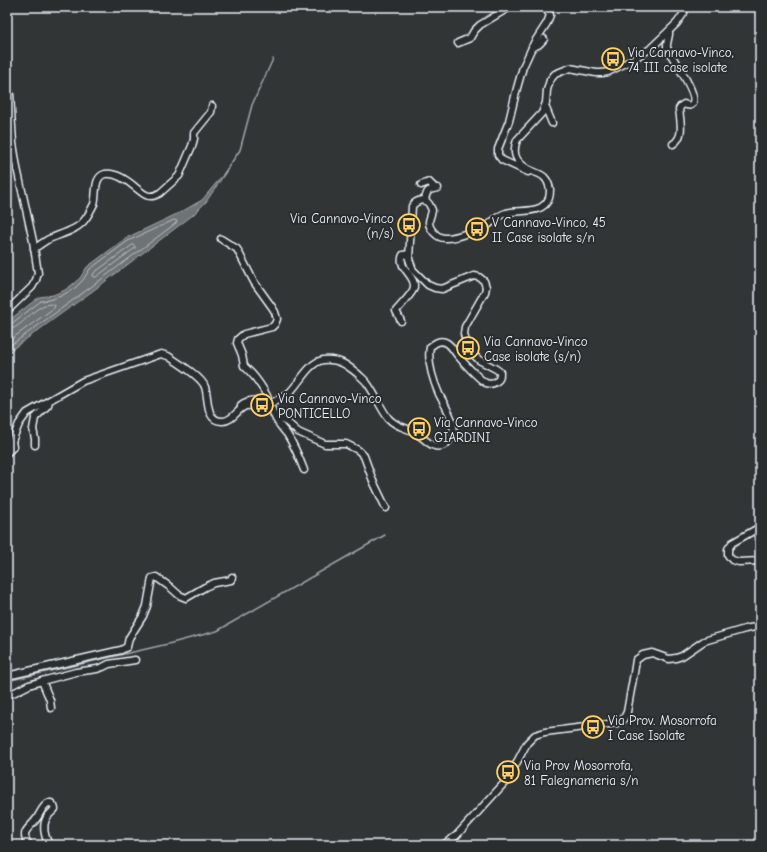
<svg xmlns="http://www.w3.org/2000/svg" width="767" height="852" font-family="'Comic Neue',sans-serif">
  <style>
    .water { fill: #6e7376; stroke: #9fa5aa }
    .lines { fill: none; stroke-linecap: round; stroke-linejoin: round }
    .shore { stroke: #b7bfc4; stroke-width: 1 }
    .stream { stroke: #9fa5aa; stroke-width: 1.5 }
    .minor-casing { stroke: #e8f1f8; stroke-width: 9 }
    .minor { stroke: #2a2d2e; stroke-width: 6 }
    .minor-bridge-casing { stroke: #e8f1f8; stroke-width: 9; stroke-linecap: butt }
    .minor-bridge { stroke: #2a2d2e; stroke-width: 6 }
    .labels { text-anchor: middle; stroke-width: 4; stroke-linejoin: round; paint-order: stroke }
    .poi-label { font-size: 13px; fill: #e8f1f8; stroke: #2a2d2e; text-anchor: start }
  </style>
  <rect width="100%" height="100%" fill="#323536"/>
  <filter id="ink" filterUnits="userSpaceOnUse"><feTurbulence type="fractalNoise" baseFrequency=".025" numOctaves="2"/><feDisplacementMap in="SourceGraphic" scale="8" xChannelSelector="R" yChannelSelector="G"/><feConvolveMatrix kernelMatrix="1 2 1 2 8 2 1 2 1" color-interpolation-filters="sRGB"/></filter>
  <g filter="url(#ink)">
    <polygon class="water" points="228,169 206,202 193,215 94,290 7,353 7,322 39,297 53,295 65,290 73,284 80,278 87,267 126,238 181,212 202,200"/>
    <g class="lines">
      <g class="shore">
        <polygon points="133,245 135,246 135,248 96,277 93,277 93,275 94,273"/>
        <polyline points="7,325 11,324 41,301 49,300 61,296 75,288 83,280 90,269 128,241 174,220 177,221 176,223 91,287 7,348"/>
        <path d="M7 330C24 329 36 299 55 305L54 308 7 342"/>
      </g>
      <g class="stream">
        <polyline points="223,175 240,150 252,105 273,59"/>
        <polyline points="7,681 168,644 217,631 385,535"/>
      </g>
      <g class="minor-casing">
        <g id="minor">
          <path d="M669 31C670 37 666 42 667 48 672 58 700 96 692 104 690 107 687 105 684 104L681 106 679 109C680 120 685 137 673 144"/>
          <polyline points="458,43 470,38 474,31 480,25 510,7"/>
          <path d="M532 47C538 46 540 44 544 39"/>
          <polyline points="545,106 552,123"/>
          <polyline points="528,172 502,160 498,155 498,149 509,121 517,88 523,67 534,43 547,23 550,15 545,7"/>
          <polyline points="421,185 429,182 435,188"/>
          <path d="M425 200C427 190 428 190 438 188"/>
          <path d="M221 239 237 249 254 282 272 307 275 312 277 319 275 324 272 327 244 334 238 339 237 343 242 355 244 366C253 374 257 379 263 389 267 395 267 395 269 401"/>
          <path d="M34 249C38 246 42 243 47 240 59 234 78 231 86 218 89 214 92 208 94 204 97 195 93 177 105 174 116 172 128 181 135 187 144 194 148 200 160 193L179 176 192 146 194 139V133L211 112 212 106"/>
          <polyline points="7,311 32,287 36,280 38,273 33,241 17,168 13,143 10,94"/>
          <path d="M401 321 396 311C401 305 410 296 413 290 419 277 396 268 403 255L409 254"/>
          <path d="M273 402C278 400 284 396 289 393 299 384 309 362 323 360 338 358 347 365 358 374 361 377 365 380 367 383 375 393 381 410 389 419 398 428 406 427 416 433 425 438 433 451 444 445 448 443 451 438 453 433 456 422 444 404 439 394 433 380 427 362 430 347 435 343 440 339 447 343 452 346 455 353 459 357 463 362 481 381 486 383 489 384 493 384 495 382 500 380 500 377 500 372L496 369 479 360 475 356 466 342 464 334 465 327 485 292 486 287 484 281 479 277 474 276 442 289 435 288 428 285 413 270 409 259 412 206C416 201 424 197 429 204 430 206 431 208 432 210 432 214 429 218 429 222 429 229 437 238 445 238 454 239 480 229 488 225 494 221 498 215 506 213 519 209 543 215 549 198 550 195 550 192 550 189 549 185 548 181 545 178 542 174 536 173 532 171 517 164 511 155 517 140L542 113 546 103 547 90 550 80 555 74 570 68 596 73H602L608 72 628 62 650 49 677 23 684 13V7"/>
          <path d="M241 408V405C247 399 261 400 269 401L274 415 288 423 298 432 325 444H346L358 450 364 456 373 481 386 508"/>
          <path d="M274 415C277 423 282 428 287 434 294 445 299 457 304 470"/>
          <path d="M7 444 12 441 19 424 27 413 83 381 161 354 168 356C177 362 202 377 205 387 209 398 205 422 223 421 233 421 237 409 246 406 253 405 260 408 267 405"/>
          <polyline points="35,445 35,439 33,429 35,418 48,405 49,401"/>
          <polyline points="7,453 13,447 12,441"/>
          <polyline points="760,527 732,543 728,549 728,555 732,560 739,562 760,561"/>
          <polyline points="7,676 121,650 127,647 129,638 143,616 147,606 152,578 156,577 170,587 179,595 186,598 205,587 214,583 231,580 232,577"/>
          <polyline points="42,681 76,672 97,669 103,667 109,664 135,660"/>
          <polyline points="7,696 29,685 42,681 50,700 51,708"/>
          <path d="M29 845C19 830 30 829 37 818 41 812 42 807 48 803H51L54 806 55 809C52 812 48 815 46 819 42 828 45 837 49 845"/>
          <polyline points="443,845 456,836 508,779 527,743 535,735 545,732 617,723 623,720 627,712 634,673 636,660 643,655 652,653 669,659 676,658 682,656 704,641 745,629 760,626"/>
        </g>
      </g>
      <use href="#minor" class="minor"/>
      <g class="minor-bridge-casing">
        <polyline id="minor-bridge" points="267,405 273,402"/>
      </g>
      <use href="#minor-bridge" class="minor-bridge"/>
    </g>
  </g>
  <defs>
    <g id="bus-ring" transform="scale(1.15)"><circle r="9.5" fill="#2a2d2e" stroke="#ffd166" stroke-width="1.5"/><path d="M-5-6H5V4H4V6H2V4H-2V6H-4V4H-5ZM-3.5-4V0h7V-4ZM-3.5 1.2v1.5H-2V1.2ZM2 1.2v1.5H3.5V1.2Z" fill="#ffd166"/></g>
  </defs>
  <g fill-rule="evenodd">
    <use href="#bus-ring" x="613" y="59"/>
    <use href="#bus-ring" x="409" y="225"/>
    <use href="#bus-ring" x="477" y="229"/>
    <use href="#bus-ring" x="468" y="348"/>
    <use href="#bus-ring" x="262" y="405"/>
    <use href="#bus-ring" x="419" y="429"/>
    <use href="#bus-ring" x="593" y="727"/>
    <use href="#bus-ring" x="508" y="772"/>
  </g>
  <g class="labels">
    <g class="poi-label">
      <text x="628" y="57">Via Cannavo-Vinco,<tspan x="628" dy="15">74 III case isolate</tspan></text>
      <text x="394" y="223" text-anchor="end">Via Cannavo-Vinco<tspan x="394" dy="15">(n/s)</tspan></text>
      <text x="492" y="227">V Cannavo-Vinco, 45<tspan x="492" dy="15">II Case isolate s/n</tspan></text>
      <text x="484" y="346">Via Cannavo-Vinco<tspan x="484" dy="15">Case isolate (s/n)</tspan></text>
      <text x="278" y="403">Via Cannavo-Vinco<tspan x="278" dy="15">PONTICELLO</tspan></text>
      <text x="434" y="427">Via Cannavo-Vinco<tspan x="434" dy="15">GIARDINI</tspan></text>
      <text x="608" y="725">Via Prov. Mosorrofa<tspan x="608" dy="15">I Case Isolate</tspan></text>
      <text x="524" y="770">Via Prov Mosorrofa,<tspan x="524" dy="15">81 Falegnameria s/n</tspan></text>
    </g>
  </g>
  <rect width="767" height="852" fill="none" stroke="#2a2d2e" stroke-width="24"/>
  <rect x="12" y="12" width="743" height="828" fill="none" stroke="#e8f1f8" stroke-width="1.5" filter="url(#ink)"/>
</svg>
